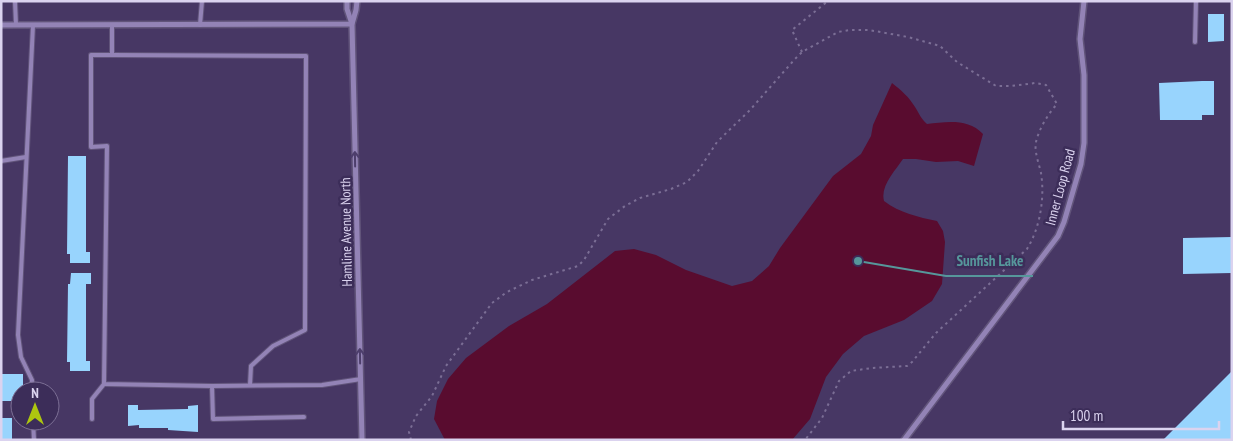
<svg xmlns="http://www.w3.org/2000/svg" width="1233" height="441" font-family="'PT Sans Narrow',sans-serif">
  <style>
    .water { fill: #590c2f }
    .building { fill: #98d4fd }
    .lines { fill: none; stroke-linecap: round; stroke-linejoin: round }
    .service-casing { stroke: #61547a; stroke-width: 6 }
    .minor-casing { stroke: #61547a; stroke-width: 8 }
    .path { stroke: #7b6e95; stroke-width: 2; stroke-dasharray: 2.5 4; stroke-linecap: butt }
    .service { stroke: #9383b6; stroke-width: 4 }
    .minor { stroke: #9383b6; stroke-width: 5 }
    .oneway { stroke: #4d3e6c }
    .labels { text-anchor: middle; stroke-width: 5; stroke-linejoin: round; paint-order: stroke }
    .street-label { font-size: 14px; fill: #dbd3ef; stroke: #3c2d59 }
    .leader { fill: none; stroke: #56979b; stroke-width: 2 }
    .callout-dot { fill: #56979b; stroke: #3c2d59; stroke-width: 2 }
    .callout-label { font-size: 15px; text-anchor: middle; font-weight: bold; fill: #56979b; stroke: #3c2d59; stroke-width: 5; stroke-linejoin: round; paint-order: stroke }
  </style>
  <rect width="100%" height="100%" fill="#473764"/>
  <path class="water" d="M892 83C901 90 909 97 915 107 919 113 921 119 927 124 946 122 968 118 983 134L974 166 958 161 936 162 916 159H903C895 171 880 186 884 201 900 213 918 217 937 221L943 231 945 242 942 284 932 301 904 320 864 336 843 354 826 377 810 419 792 440H445L434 419 437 401 448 379 466 358 509 326 547 304 615 251 634 249 656 255 686 270 732 286 752 281 769 266 780 248 833 176 861 154 871 136 873 125Z"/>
  <g class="building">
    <polygon points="1208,14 1224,14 1224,41 1208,42"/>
    <polygon points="1202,81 1214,81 1214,115 1202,115 1202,120 1160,120 1159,83"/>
    <polygon points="68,156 86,156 86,252 90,252 90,263 70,263 70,254 67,254"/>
    <polygon points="1232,237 1232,273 1183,274 1183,238"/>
    <polygon points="71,273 91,273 91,284 86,284 86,361 90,361 90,371 70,371 70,362 67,362 68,284 70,284"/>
    <polygon points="1232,371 1232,440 1163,440"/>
    <polygon points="1,374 23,374 23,391 20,391 20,401 1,401"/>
    <polygon points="128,405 138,405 138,410 188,409 188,406 198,405 198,432 168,430 168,428 139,428 139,425 128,426"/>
    <rect x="1" y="418" width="11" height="22"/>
  </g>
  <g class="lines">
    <g class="service-casing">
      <g id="service">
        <polyline points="15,1 16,25"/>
        <polyline points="112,25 112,55 91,55 91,147 107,146 104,384 212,386 322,385 361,379"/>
        <polyline points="200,25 202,1"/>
        <polyline points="1195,42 1196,1"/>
        <polyline points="112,55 306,56 305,330 273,346 251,366 250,385"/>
        <polyline points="1,161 26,157"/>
        <polyline points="212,386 213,419 304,417"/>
        <polyline points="32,391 32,380 21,357 18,335 33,25"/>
        <polyline points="92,419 92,399 104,384"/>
        <polyline points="33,421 34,440"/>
      </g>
    </g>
    <g class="minor-casing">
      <g id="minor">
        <polyline points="357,1 356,10 352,24 362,440"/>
        <polyline points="1,25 352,24 347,9 347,1"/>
        <polyline points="904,440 1058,236 1064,222 1081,164 1084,143 1084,75 1080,39 1084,1"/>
      </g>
    </g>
    <g class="path">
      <polyline points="802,52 792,30 828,1"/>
      <path d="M411 440 409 432 416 416 432 396 446 366 492 303 507 292 532 280 578 266 584 260 608 219 625 206 640 198 671 189 687 182 698 171 717 142 750 110 795 59 802 52 838 32 850 30H869L908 37 940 46 957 62 996 86H1011L1035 83 1046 85 1057 104C1048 114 1039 129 1036 142 1034 151 1039 164 1041 173 1045 198 1040 228 1027 249L936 333 912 362 907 366 872 368 851 371 839 381 822 418 805 440"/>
    </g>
    <use href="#service" class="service"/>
    <use href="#minor" class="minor"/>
  </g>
  <defs><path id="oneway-shaft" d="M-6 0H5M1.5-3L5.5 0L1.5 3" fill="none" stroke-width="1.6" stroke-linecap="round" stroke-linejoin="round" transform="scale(1.25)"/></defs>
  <g class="oneway">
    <use href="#oneway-shaft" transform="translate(355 159) rotate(-91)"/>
    <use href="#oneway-shaft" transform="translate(360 356) rotate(-91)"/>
  </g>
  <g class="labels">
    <g class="street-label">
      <text transform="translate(1060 187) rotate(-75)" y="5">Inner Loop Road</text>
      <text transform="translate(346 232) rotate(-91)" y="5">Hamline Avenue North</text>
    </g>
  </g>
  <path class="leader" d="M858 261L946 276H1033"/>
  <circle class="callout-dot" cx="858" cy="261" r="5"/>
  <g class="callout-label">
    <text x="990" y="266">Sunfish Lake</text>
  </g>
  <rect width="1233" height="441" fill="none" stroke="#dbd3ef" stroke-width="5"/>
  <g transform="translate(35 406)"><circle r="24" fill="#3c2d59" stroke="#7c6f95"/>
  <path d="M0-4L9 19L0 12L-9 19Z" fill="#adc610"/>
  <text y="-8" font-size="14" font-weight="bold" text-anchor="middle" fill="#dbd3ef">N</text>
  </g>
  <path d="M1063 421v8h156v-8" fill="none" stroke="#dbd3ef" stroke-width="2.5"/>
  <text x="1070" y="421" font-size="15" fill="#dbd3ef" stroke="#3c2d59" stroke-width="4" paint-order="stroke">100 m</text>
</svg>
